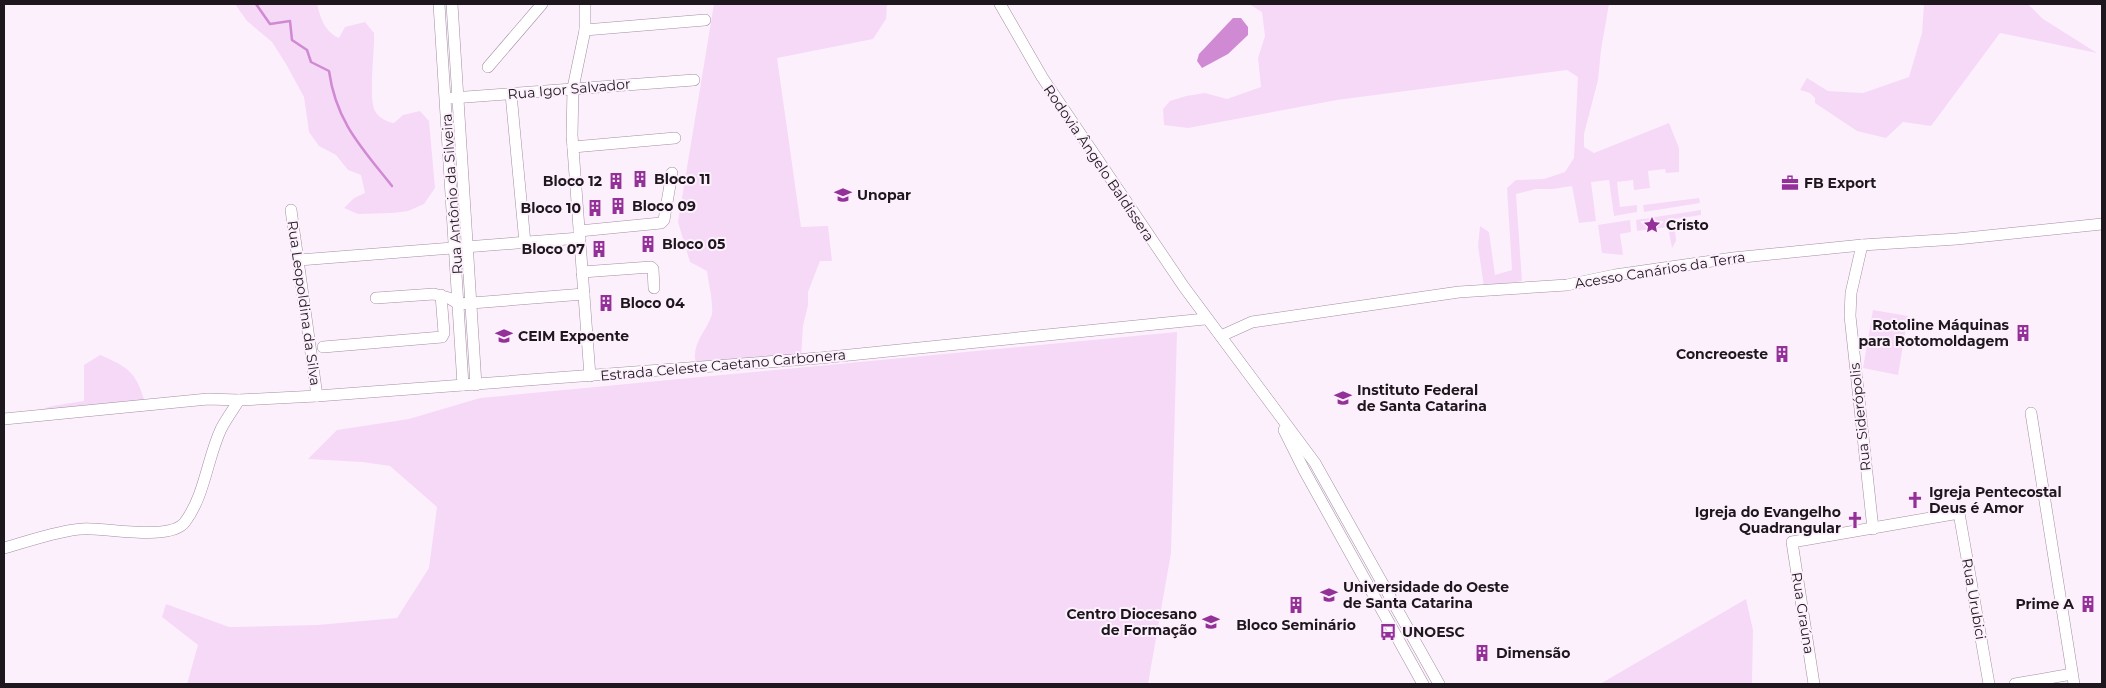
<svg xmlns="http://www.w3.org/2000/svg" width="2106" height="688" font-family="Montserrat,sans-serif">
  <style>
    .green { fill: #f6d9f7 }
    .water { fill: #d08ad3 }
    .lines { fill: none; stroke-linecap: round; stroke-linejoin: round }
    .stream { stroke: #d08ad3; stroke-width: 2.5 }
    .minor-casing { stroke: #a28fa2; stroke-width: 12 }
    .minor { stroke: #fff; stroke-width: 11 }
    .labels { text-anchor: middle; stroke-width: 4; stroke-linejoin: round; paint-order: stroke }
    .street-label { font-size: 14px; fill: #1e171e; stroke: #fdf0fd }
    .poi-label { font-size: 14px; font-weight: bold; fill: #1e171e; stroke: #fdf0fd; text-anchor: start }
  </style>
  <rect width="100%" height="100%" fill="#fdf0fd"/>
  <g class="green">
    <path d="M235 4H317C321 19 324 31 339 38L345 27 365 22 374 33C375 51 368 98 375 111 379 118 387 122 394 123L403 115 420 111 429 121 435 188 424 204 408 211 393 213 358 214 344 208 354 198 365 193 361 175 348 170 336 155 319 146 309 132 304 97 286 64 272 42 247 21Z"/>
    <path d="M714 4H887L886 19 873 39 777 58 801 227 828 226 832 261H820L808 292V305L803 326 801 357 696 364C691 344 705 333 711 317 715 309 708 281 707 271L690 262 678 222Z"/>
    <polygon points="1249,4 1609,4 1601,50 1598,80 1584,134 1584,147 1594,153 1669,123 1679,148 1679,172 1666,173 1665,169 1648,171 1650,188 1634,190 1633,180 1617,182 1620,207 1637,205 1637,212 1614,216 1609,180 1591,182 1596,221 1579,223 1572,186 1553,189 1536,189 1516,194 1522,281 1484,287 1478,246 1480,226 1489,232 1495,275 1512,270 1507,188 1516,180 1544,179 1565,172 1574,158 1578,77 1567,70 1337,100 1188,128 1164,125 1163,109 1170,101 1186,96 1205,93 1227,99 1261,87 1258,58 1265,36 1262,12"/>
    <polygon points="1924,4 2028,4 2043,19 2097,53 2000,33 1931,126 1903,122 1886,138 1857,131 1815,103 1815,98 1810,93 1800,90 1807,78 1828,91 1863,93 1909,77 1922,33"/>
    <polygon points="1699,198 1700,203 1644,212 1643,205"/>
    <polygon points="1701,210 1701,215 1674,219 1676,241 1672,248 1668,227 1637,231 1636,220"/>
    <polygon points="1630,220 1631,232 1620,234 1623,255 1602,253 1598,225"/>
    <polygon points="1873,310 1908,316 1898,375 1863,368"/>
    <polygon points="1177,332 1171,553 1148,684 187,684 198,645 162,617 166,604 229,627 317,625 397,618 429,568 437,507 390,466 362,462 308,459 337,430 409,419 480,398"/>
    <path d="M100 355C131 368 136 373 146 405L39 410 52 406 84 401V365Z"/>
    <polygon points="1746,599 1753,630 1752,684 1600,684"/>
  </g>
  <polygon class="water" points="1233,18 1241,18 1248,27 1248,35 1228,54 1202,68 1197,61 1199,54"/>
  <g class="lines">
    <path class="stream" d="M256 4 270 24 290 21 292 40 307 50 311 62 329 71C336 122 362 148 392 186"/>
    <g class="minor-casing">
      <g id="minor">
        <polyline points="439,4 463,385"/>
        <polyline points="452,4 476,385"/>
        <polyline points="585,4 585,30 573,88 572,135 590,376"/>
        <polyline points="1000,4 1042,77 1184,287 1315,463 1439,684"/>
        <polyline points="585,30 705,20"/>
        <polyline points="488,67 542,4"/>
        <polyline points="511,94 525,243"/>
        <polyline points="452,98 694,80"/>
        <polyline points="573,147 675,138"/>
        <polyline points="291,210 317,396"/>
        <polyline points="579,231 661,223 664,220 672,173"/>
        <polyline points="1862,245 1851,293 1850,316 1873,529"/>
        <polyline points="299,260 580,238"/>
        <polyline points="582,272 651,267 653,269 654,288"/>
        <polyline points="376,298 434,294 449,298 459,304 584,294"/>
        <polyline points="1221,336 1252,322 1459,292 1567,285 1615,275 1733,258 1862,245 1957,239 2102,224"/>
        <polyline points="323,347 442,337 444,333 441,295"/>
        <polyline points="2031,413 2074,684"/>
        <polyline points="4,419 208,399 239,400 317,396 820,358 1205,319"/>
        <polyline points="1284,430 1304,470 1423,684"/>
        <path d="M4 548C26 542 60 530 82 529 106 527 170 542 185 522 205 495 207 459 221 429 226 419 233 410 239 400"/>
        <polyline points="1814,684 1792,542 1959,513 1989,684"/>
        <polyline points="2015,684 2072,674"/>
      </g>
    </g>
    <use href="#minor" class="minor"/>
  </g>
  <defs>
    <g id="building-bare" transform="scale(1.35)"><path d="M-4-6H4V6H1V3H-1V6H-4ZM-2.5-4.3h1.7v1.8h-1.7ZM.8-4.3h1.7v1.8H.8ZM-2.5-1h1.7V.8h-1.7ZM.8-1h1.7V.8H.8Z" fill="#933198" stroke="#fdf0fd" stroke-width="2.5" paint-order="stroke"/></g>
    <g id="office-bare" transform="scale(1.35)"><path d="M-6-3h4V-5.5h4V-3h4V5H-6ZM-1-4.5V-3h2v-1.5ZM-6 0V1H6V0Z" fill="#933198" stroke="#fdf0fd" stroke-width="2.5" paint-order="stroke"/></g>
    <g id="university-bare" transform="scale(1.35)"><path d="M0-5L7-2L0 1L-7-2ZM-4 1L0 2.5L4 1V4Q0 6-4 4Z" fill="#933198" stroke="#fdf0fd" stroke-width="2.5" paint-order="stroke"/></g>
    <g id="sight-bare" transform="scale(1.35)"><path d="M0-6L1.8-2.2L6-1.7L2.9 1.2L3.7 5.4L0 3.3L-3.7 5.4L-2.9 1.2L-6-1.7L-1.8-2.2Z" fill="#933198" stroke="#fdf0fd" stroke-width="2.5" paint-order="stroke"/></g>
    <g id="school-bare" transform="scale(1.35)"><path d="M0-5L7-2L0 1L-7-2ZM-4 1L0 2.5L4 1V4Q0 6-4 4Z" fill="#933198" stroke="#fdf0fd" stroke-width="2.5" paint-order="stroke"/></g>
    <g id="church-bare" transform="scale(1.35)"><path d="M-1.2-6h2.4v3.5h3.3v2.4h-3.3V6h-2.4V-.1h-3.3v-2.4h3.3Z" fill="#933198" stroke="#fdf0fd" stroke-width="2.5" paint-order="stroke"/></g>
    <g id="bus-bare" transform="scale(1.35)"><path d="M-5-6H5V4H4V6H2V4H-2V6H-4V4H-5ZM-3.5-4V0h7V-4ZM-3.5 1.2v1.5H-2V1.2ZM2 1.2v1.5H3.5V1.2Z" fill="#933198" stroke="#fdf0fd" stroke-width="2.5" paint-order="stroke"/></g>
  </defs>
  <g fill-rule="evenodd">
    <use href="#building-bare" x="640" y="179"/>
    <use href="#building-bare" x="616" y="181"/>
    <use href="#office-bare" x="1790" y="183"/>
    <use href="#university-bare" x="843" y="195"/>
    <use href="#building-bare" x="618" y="206"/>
    <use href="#building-bare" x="595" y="208"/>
    <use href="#sight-bare" x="1652" y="225"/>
    <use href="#building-bare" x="648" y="244"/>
    <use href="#building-bare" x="599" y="249"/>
    <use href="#building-bare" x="606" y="303"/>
    <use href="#building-bare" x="2023" y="333"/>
    <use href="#school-bare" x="504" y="336"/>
    <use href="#building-bare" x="1782" y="354"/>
    <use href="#university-bare" x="1343" y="398"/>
    <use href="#church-bare" x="1915" y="500"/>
    <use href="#church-bare" x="1855" y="520"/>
    <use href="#university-bare" x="1329" y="595"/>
    <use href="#building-bare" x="2088" y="604"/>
    <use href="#building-bare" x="1296" y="605"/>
    <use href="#school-bare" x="1211" y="622"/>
    <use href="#bus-bare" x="1388" y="632"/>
    <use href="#building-bare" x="1482" y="653"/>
  </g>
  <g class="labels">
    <g class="street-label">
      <text transform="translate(569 89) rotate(-5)" y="5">Rua Igor Salvador</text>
      <text transform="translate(1099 163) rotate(56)" y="5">Rodovia Ângelo Baldissera</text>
      <text transform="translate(452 194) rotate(-94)" y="5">Rua Antônio da Silveira</text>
      <text transform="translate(1660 270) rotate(-9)" y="5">Acesso Canários da Terra</text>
      <text transform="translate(304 303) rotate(82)" y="5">Rua Leopoldina da Silva</text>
      <text transform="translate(723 365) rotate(-5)" y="5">Estrada Celeste Caetano Carbonera</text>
      <text transform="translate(1860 417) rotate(-96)" y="5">Rua Siderópolis</text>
      <text transform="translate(1974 599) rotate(80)" y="5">Rua Urubici</text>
      <text transform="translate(1803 613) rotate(81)" y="5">Rua Graúna</text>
    </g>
    <g class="poi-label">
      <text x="654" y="184">Bloco 11</text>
      <text x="602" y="186" text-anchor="end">Bloco 12</text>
      <text x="1804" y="188">FB Export</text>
      <text x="857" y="200">Unopar</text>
      <text x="632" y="211">Bloco 09</text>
      <text x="581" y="213" text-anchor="end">Bloco 10</text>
      <text x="1666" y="230">Cristo</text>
      <text x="662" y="249">Bloco 05</text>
      <text x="585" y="254" text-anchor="end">Bloco 07</text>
      <text x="620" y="308">Bloco 04</text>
      <text x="2009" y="330" text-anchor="end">Rotoline Máquinas<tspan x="2009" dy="16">para Rotomoldagem</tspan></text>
      <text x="518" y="341">CEIM Expoente</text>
      <text x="1768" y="359" text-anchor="end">Concreoeste</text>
      <text x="1357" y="395">Instituto Federal<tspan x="1357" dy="16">de Santa Catarina</tspan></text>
      <text x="1929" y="497">Igreja Pentecostal<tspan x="1929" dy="16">Deus é Amor</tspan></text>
      <text x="1841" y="517" text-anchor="end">Igreja do Evangelho<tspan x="1841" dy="16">Quadrangular</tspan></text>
      <text x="1343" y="592">Universidade do Oeste<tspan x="1343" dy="16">de Santa Catarina</tspan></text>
      <text x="2074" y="609" text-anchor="end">Prime A</text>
      <text x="1197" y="619" text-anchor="end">Centro Diocesano<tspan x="1197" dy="16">de Formação</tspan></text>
      <text x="1296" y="630" text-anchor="middle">Bloco Seminário</text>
      <text x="1402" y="637">UNOESC</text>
      <text x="1496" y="658">Dimensão</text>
    </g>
  </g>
  <rect width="2106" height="688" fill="none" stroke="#1e171e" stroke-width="10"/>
</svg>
